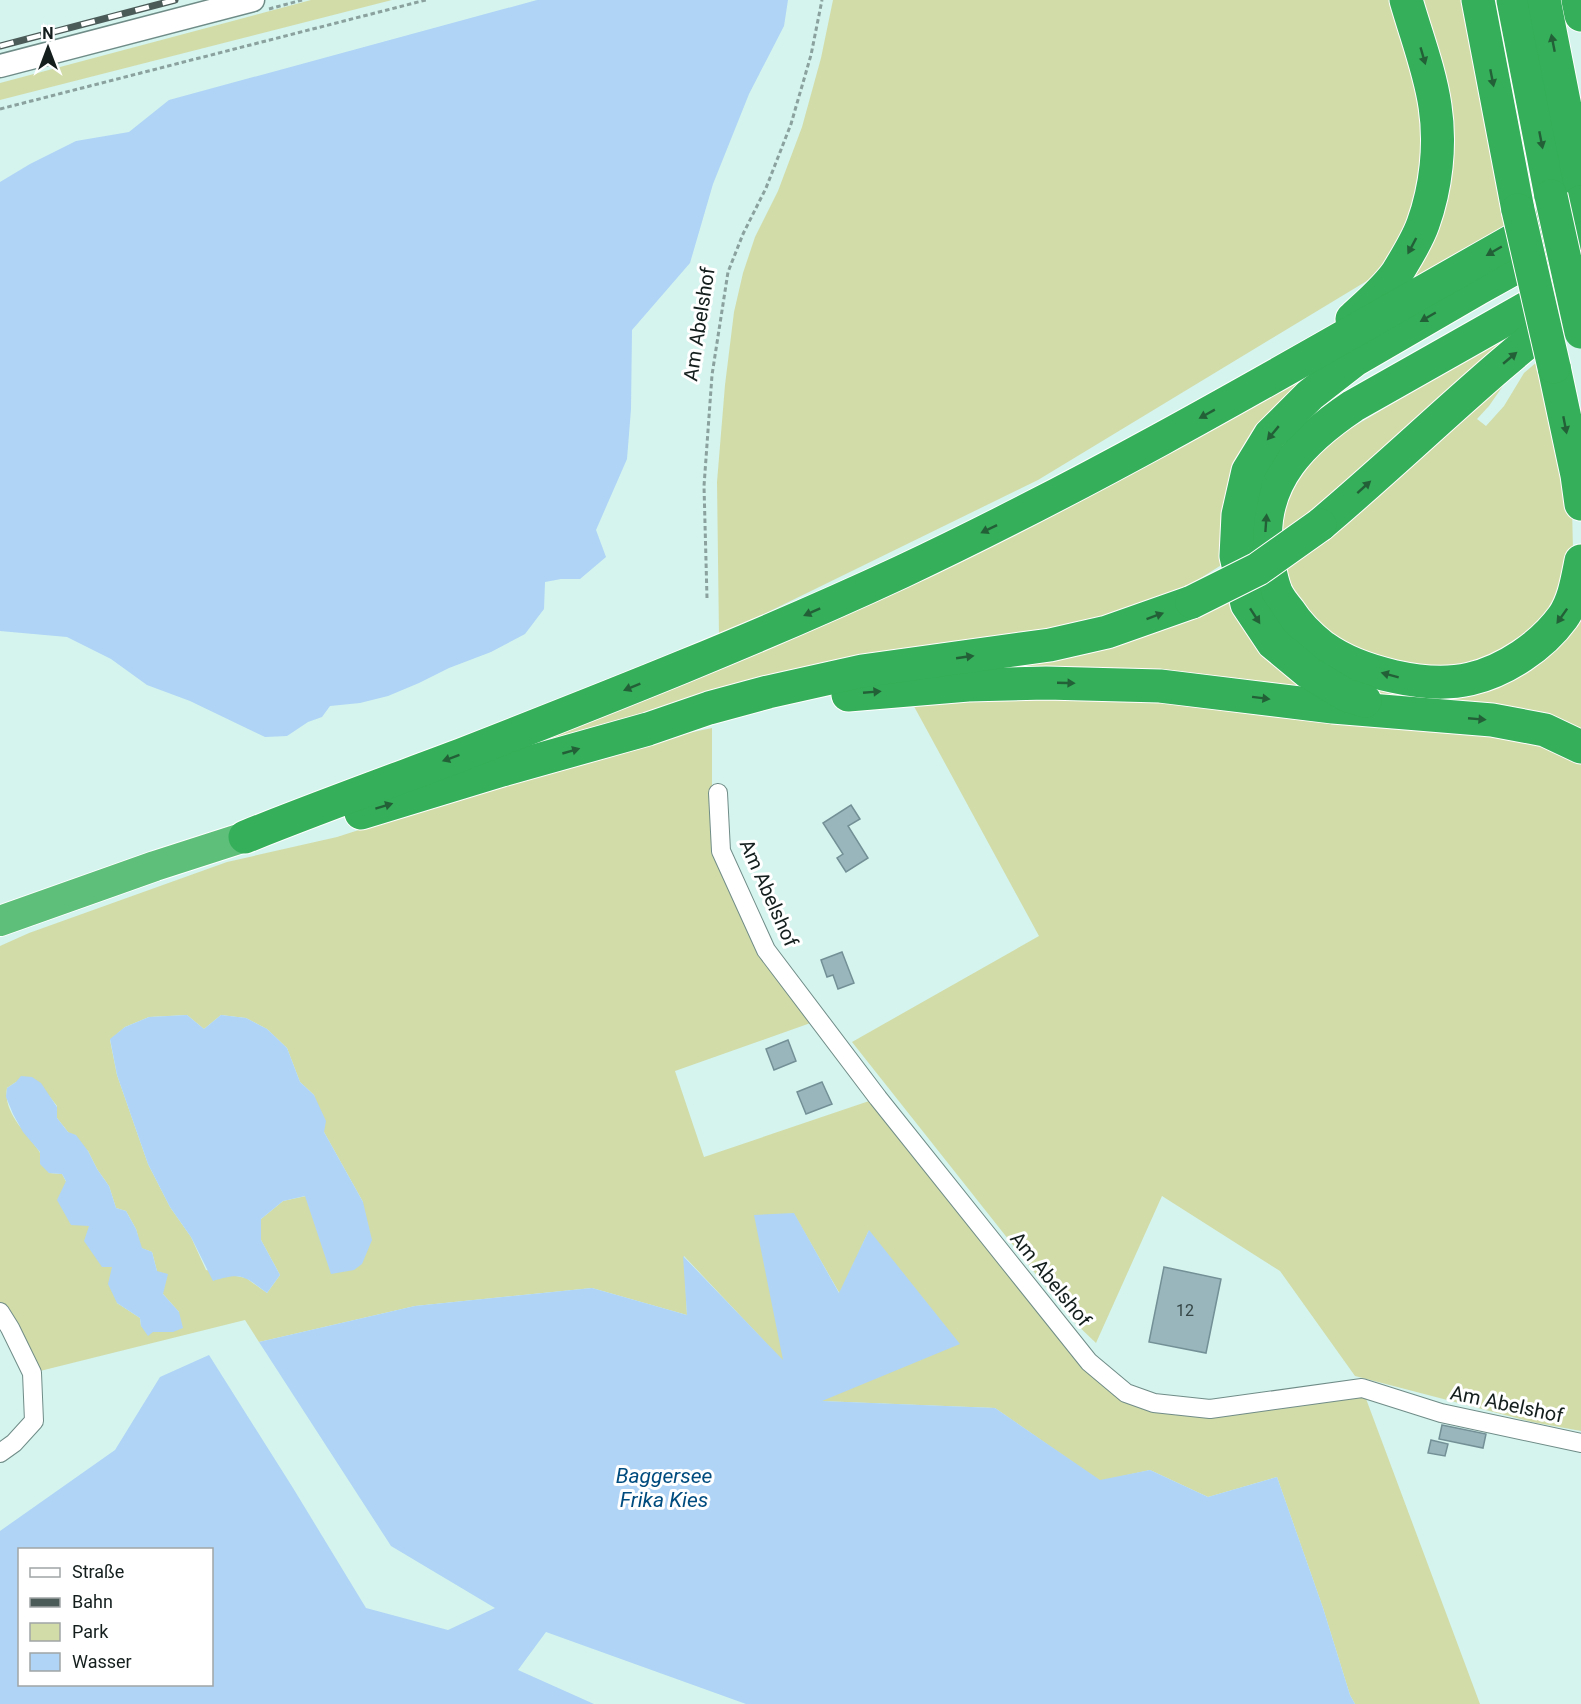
<svg xmlns="http://www.w3.org/2000/svg" width="1581" height="1704" font-family="Roboto,sans-serif">
  <style>
    .green { fill: #d2dca9; fill-rule: evenodd }
    .water { fill: #afd4f6; fill-rule: evenodd }
    .building { fill: #99b6bd; stroke: #749097; stroke-width: 1.5 }
    .lines { fill: none; stroke-linecap: round; stroke-linejoin: round }
    .minor-casing { stroke: #708c87; stroke-width: 20 }
    .tertiary-casing { stroke: #708c87; stroke-width: 25 }
    .trunk-casing { stroke: #fff; stroke-width: 32 }
    .motorway-casing { stroke: #fff; stroke-width: 35 }
    .path { stroke: #8aa19d; stroke-width: 3; stroke-dasharray: 4.5 3; stroke-linecap: butt }
    .minor { stroke: #fff; stroke-width: 18 }
    .tertiary { stroke: #fff; stroke-width: 22 }
    .trunk { stroke: #5ebf7a; stroke-width: 30 }
    .motorway { stroke: #35af59; stroke-width: 33 }
    .rail-casing { stroke: #4b5b58; stroke-width: 7 }
    .rail { stroke: #fff; stroke-width: 4.5; stroke-dasharray: 14; stroke-linecap: butt }
    .motorway-bridge-casing { stroke: #fff; stroke-width: 35; stroke-linecap: butt }
    .motorway-bridge { stroke: #35af59; stroke-width: 33 }
    .oneway { fill: #236038 }
    .labels { text-anchor: middle; stroke-width: 6; stroke-linejoin: round; paint-order: stroke }
    .number-label { font-size: 16px; fill: #354545 }
    .street-label { font-size: 20px; fill: #141f1d; stroke: #fff }
    .water-label { font-size: 21px; font-style: italic; fill: #004c7f; stroke: #fff }
  </style>
  <rect width="100%" height="100%" fill="#d5f4ee"/>
  <g class="green">
    <polygon points="311,0 392,0 0,100 0,83"/>
    <polygon points="833,0 1394,0 1420,92 1427,156 1405,231 1380,273 1038,480 719,636 717,482 725,385 734,312 743,273 755,237 778,191 802,127 821,58"/>
    <polygon points="1416,0 1469,0 1510,230 1376,309 1430,227"/>
    <polygon points="1530,323 1355,480 1274,539 1299,467 1346,431"/>
    <polygon points="1538,361 1572,506 1573,551 1562,598 1502,658 1429,673 1338,647 1277,573 1318,547 1507,380 1489,406 1477,419 1486,426 1504,406 1524,373"/>
    <polygon points="1335,362 1223,564 1193,583 1158,600 1091,621 446,774"/>
    <polygon points="1237,591 1338,697 979,673"/>
    <polygon points="1581,593 1581,732 1389,697 1345,682 1296,635 1475,685"/>
    <polygon points="1059,696 1180,701 1532,740 1581,762 1581,1431 1532,1422 1355,1376 1280,1271 1162,1196 1096,1343 1073,1321 852,1042 1039,936 910,699"/>
    <path d="M712 728V792L721 851 766 950 819 1020 675 1071 704 1157 878 1098 1126 1393 1210 1409 1362 1388 1480 1704H1355L1350 1695 1323 1608 1277 1477 1208 1497 1150 1470 1100 1481 995 1408 820 1401 869 1230 840 1294 794 1214 783 1361 684 1256 687 1315 592 1288 415 1306 259 1342 245 1320 32 1373 0 1312V946L29 933 227 862 337 837 427 808 669 737ZM187 1015 204 1029 221 1015 246 1018 267 1029 287 1048 300 1082 314 1095 324 1132 363 1202 316 1225 306 1196 283 1201 261 1219V1240L280 1275 267 1293 246 1278 206 1270 191 1237 170 1207 148 1164 117 1075 110 1040 125 1027 149 1017ZM16 1082 50 1097 57 1106V1118L68 1132 88 1151 97 1169 109 1186 116 1208 126 1211 136 1229 141 1248 152 1252 163 1294 179 1312 173 1332H153L141 1326 140 1318 117 1303 112 1267 62 1174 49 1173C46 1166 43 1158 39 1151 26 1132 3 1113 7 1088Z"/>
  </g>
  <g class="water">
    <polygon points="537,0 788,0 784,26 749,94 713,184 690,263 632,330 631,409 627,459 596,530 606,557 580,579 561,579 545,582 544,609 525,634 491,652 449,668 419,683 388,696 360,703 330,706 322,717 308,722 287,736 265,737 190,701 147,685 111,659 67,637 0,631 0,182 30,164 76,141 129,132 169,100"/>
    <path d="M187 1015 204 1029 221 1015 246 1018 267 1029 287 1048 300 1082 314 1095 326 1121 324 1132 363 1202 372 1240 362 1264 354 1270 331 1274 305 1196 283 1201 261 1219V1240L280 1275 267 1293C244 1276 242 1272 213 1281L191 1237 170 1207 148 1164 117 1075 110 1039 125 1027 149 1017Z"/>
    <polygon points="21,1076 32,1077 41,1083 57,1107 57,1118 68,1132 76,1135 88,1151 97,1169 109,1186 116,1208 126,1211 136,1229 142,1248 152,1252 157,1271 168,1274 163,1294 179,1312 183,1328 173,1332 153,1332 148,1336 141,1326 140,1318 117,1303 108,1284 112,1267 102,1267 84,1241 89,1226 71,1225 57,1200 66,1181 62,1174 49,1173 40,1164 40,1152 23,1132 13,1114 6,1097 7,1088 16,1082"/>
    <path d="M794 1213 839 1293 869 1230 960 1344 822 1401 995 1408 1100 1480 1150 1470 1208 1497 1277 1477 1323 1608 1350 1695 1355 1704H746L546 1632 518 1670 594 1704H0V1531L115 1450 160 1377 209 1355 293 1488 366 1608 448 1630 495 1608 391 1546 259 1342 415 1306 592 1288 687 1315 683 1256 783 1360 754 1215ZM20 1550H212V1684H20Z"/>
  </g>
  <g class="building">
    <polygon points="851,805 860,819 848,826 868,858 846,872 837,858 843,854 823,823"/>
    <polygon points="842,952 854,983 838,989 833,975 827,977 821,960"/>
    <polygon points="788,1040 796,1061 774,1070 766,1049"/>
    <polygon points="822,1082 832,1104 806,1114 797,1092"/>
    <polygon points="1164,1267 1221,1279 1206,1353 1149,1342"/>
    <polygon points="1442,1425 1486,1434 1483,1448 1439,1439"/>
    <polygon points="1431,1440 1448,1444 1445,1456 1428,1453"/>
  </g>
  <g class="lines">
    <g class="minor-casing">
      <g id="minor">
        <polyline points="718,793 721,851 766,950 878,1098 1089,1362 1126,1393 1154,1403 1210,1409 1362,1388 1441,1413 1581,1443"/>
        <polyline points="0,1312 10,1328 32,1373 34,1421 14,1443 0,1453"/>
      </g>
    </g>
    <g class="tertiary-casing">
      <polyline id="tertiary" points="0,66 253,0"/>
    </g>
    <g class="trunk-casing">
      <polyline id="trunk" points="0,921 155,866 245,837"/>
    </g>
    <g class="motorway-casing">
      <g id="motorway">
        <polyline points="1478,0 1518,210"/>
        <polyline points="1513,0 1551,196"/>
        <polyline points="1544,0 1581,188"/>
        <polyline points="1578,0 1581,15"/>
        <path d="M1581 277 1353 406C1304 439 1261 480 1266 544 1268 561 1270 577 1276 592 1279 599 1284 605 1289 611 1298 625 1310 637 1323 647 1359 673 1427 689 1470 679 1505 671 1542 646 1563 617 1574 601 1577 581 1581 561"/>
        <path d="M1352 319C1367 305 1385 290 1397 273 1406 258 1417 241 1423 224 1436 188 1441 145 1435 106 1430 71 1416 35 1406 0"/>
        <polyline points="1554,367 1577,475 1581,504"/>
        <path d="M1320 525C1408 451 1489 369 1581 300"/>
        <polyline points="848,695 968,685 1046,683 1160,686 1333,707 1492,720 1545,730 1581,747"/>
        <polyline points="1365,701 1346,695 1308,672 1273,643 1247,604 1236,556 1238,515 1248,471 1270,435 1310,395 1355,360 1479,288 1581,231"/>
        <polyline points="361,813 502,770 648,729 709,708 768,692 862,671 1050,645 1107,632 1192,602"/>
        <path d="M245 837C317 808 389 782 461 755 609 697 757 639 901 572 1135 462 1356 328 1581 202"/>
      </g>
    </g>
    <g class="path">
      <polyline points="269,9 302,0"/>
      <polyline points="0,109 426,0"/>
      <polyline points="707,598 704,486 712,375 728,272 743,234 766,188 791,124 811,55 822,0"/>
    </g>
    <use href="#minor" class="minor"/>
    <use href="#tertiary" class="tertiary"/>
    <use href="#trunk" class="trunk"/>
    <use href="#motorway" class="motorway"/>
    <g class="rail-casing">
      <polyline id="rail" points="0,46 175,0"/>
    </g>
    <use href="#rail" class="rail"/>
    <g class="motorway-bridge-casing">
      <g id="motorway-bridge">
        <polyline points="1551,196 1581,332"/>
        <polyline points="1518,210 1554,367"/>
        <polyline points="1192,602 1258,569 1320,525"/>
      </g>
    </g>
    <use href="#motorway-bridge" class="motorway-bridge"/>
  </g>
  <defs><path id="oneway-solid" d="M-6-.8H1V-3.2L6.5 0L1 3.2V.8H-6Z" transform="scale(1.5)"/></defs>
  <g class="oneway">
    <use href="#oneway-solid" transform="translate(1553 43) rotate(-101)"/>
    <use href="#oneway-solid" transform="translate(1423 56) rotate(74)"/>
    <use href="#oneway-solid" transform="translate(1492 78) rotate(79)"/>
    <use href="#oneway-solid" transform="translate(1541 140) rotate(79)"/>
    <use href="#oneway-solid" transform="translate(1412 246) rotate(118)"/>
    <use href="#oneway-solid" transform="translate(1494 251) rotate(150)"/>
    <use href="#oneway-solid" transform="translate(1428 317) rotate(150)"/>
    <use href="#oneway-solid" transform="translate(1510 358) rotate(-40)"/>
    <use href="#oneway-solid" transform="translate(1207 414) rotate(151)"/>
    <use href="#oneway-solid" transform="translate(1565 425) rotate(79)"/>
    <use href="#oneway-solid" transform="translate(1273 433) rotate(130)"/>
    <use href="#oneway-solid" transform="translate(1364 487) rotate(-42)"/>
    <use href="#oneway-solid" transform="translate(1266 523) rotate(-86)"/>
    <use href="#oneway-solid" transform="translate(989 529) rotate(154)"/>
    <use href="#oneway-solid" transform="translate(812 612) rotate(156)"/>
    <use href="#oneway-solid" transform="translate(1155 616) rotate(-20)"/>
    <use href="#oneway-solid" transform="translate(1255 616) rotate(57)"/>
    <use href="#oneway-solid" transform="translate(1562 616) rotate(125)"/>
    <use href="#oneway-solid" transform="translate(965 657) rotate(-8)"/>
    <use href="#oneway-solid" transform="translate(1390 675) rotate(-165)"/>
    <use href="#oneway-solid" transform="translate(1066 683) rotate(2)"/>
    <use href="#oneway-solid" transform="translate(632 687) rotate(158)"/>
    <use href="#oneway-solid" transform="translate(872 692) rotate(-5)"/>
    <use href="#oneway-solid" transform="translate(1261 698) rotate(7)"/>
    <use href="#oneway-solid" transform="translate(1477 719) rotate(5)"/>
    <use href="#oneway-solid" transform="translate(571 751) rotate(-16)"/>
    <use href="#oneway-solid" transform="translate(451 758) rotate(160)"/>
    <use href="#oneway-solid" transform="translate(384 806) rotate(-17)"/>
  </g>
  <g class="labels">
    <g class="number-label">
      <text x="1185" y="1316">12</text>
    </g>
    <g class="street-label">
      <text transform="translate(699 324) rotate(-81)" y="7">Am Abelshof</text>
      <text transform="translate(769 893) rotate(66)" y="7">Am Abelshof</text>
      <text transform="translate(1051 1279) rotate(51)" y="7">Am Abelshof</text>
      <text transform="translate(1507 1404) rotate(12)" y="7">Am Abelshof</text>
    </g>
    <g class="water-label">
      <text x="664" y="1483">Baggersee<tspan x="664" dy="24">Frika Kies</tspan></text>
    </g>
  </g>
  <rect x="18" y="1548" width="195" height="138" fill="#ffffff" stroke="#a1a5a5" stroke-width="1.5"/>
  <rect x="30" y="1568" width="30" height="9" fill="#ffffff" stroke="#a1a5a5" stroke-width="1.5"/>
  <text x="72" y="1578" font-size="18" fill="#141f1d">Straße</text>
  <rect x="30" y="1598" width="30" height="9" fill="#4b5b58" stroke="#a1a5a5" stroke-width="1.5"/>
  <text x="72" y="1608" font-size="18" fill="#141f1d">Bahn</text>
  <rect x="30" y="1623" width="30" height="18" fill="#d2dca9" stroke="#a1a5a5" stroke-width="1.5"/>
  <text x="72" y="1638" font-size="18" fill="#141f1d">Park</text>
  <rect x="30" y="1653" width="30" height="18" fill="#afd4f6" stroke="#a1a5a5" stroke-width="1.5"/>
  <text x="72" y="1668" font-size="18" fill="#141f1d">Wasser</text>
  <g transform="translate(48 48)" stroke="#ffffff" stroke-width="4.5" paint-order="stroke">
  <path d="M0-4.5L10 22L0 15L-10 22Z" fill="#141f1d"/>
  <text y="-9" font-size="16" font-weight="bold" text-anchor="middle" fill="#141f1d">N</text>
  </g>
</svg>
